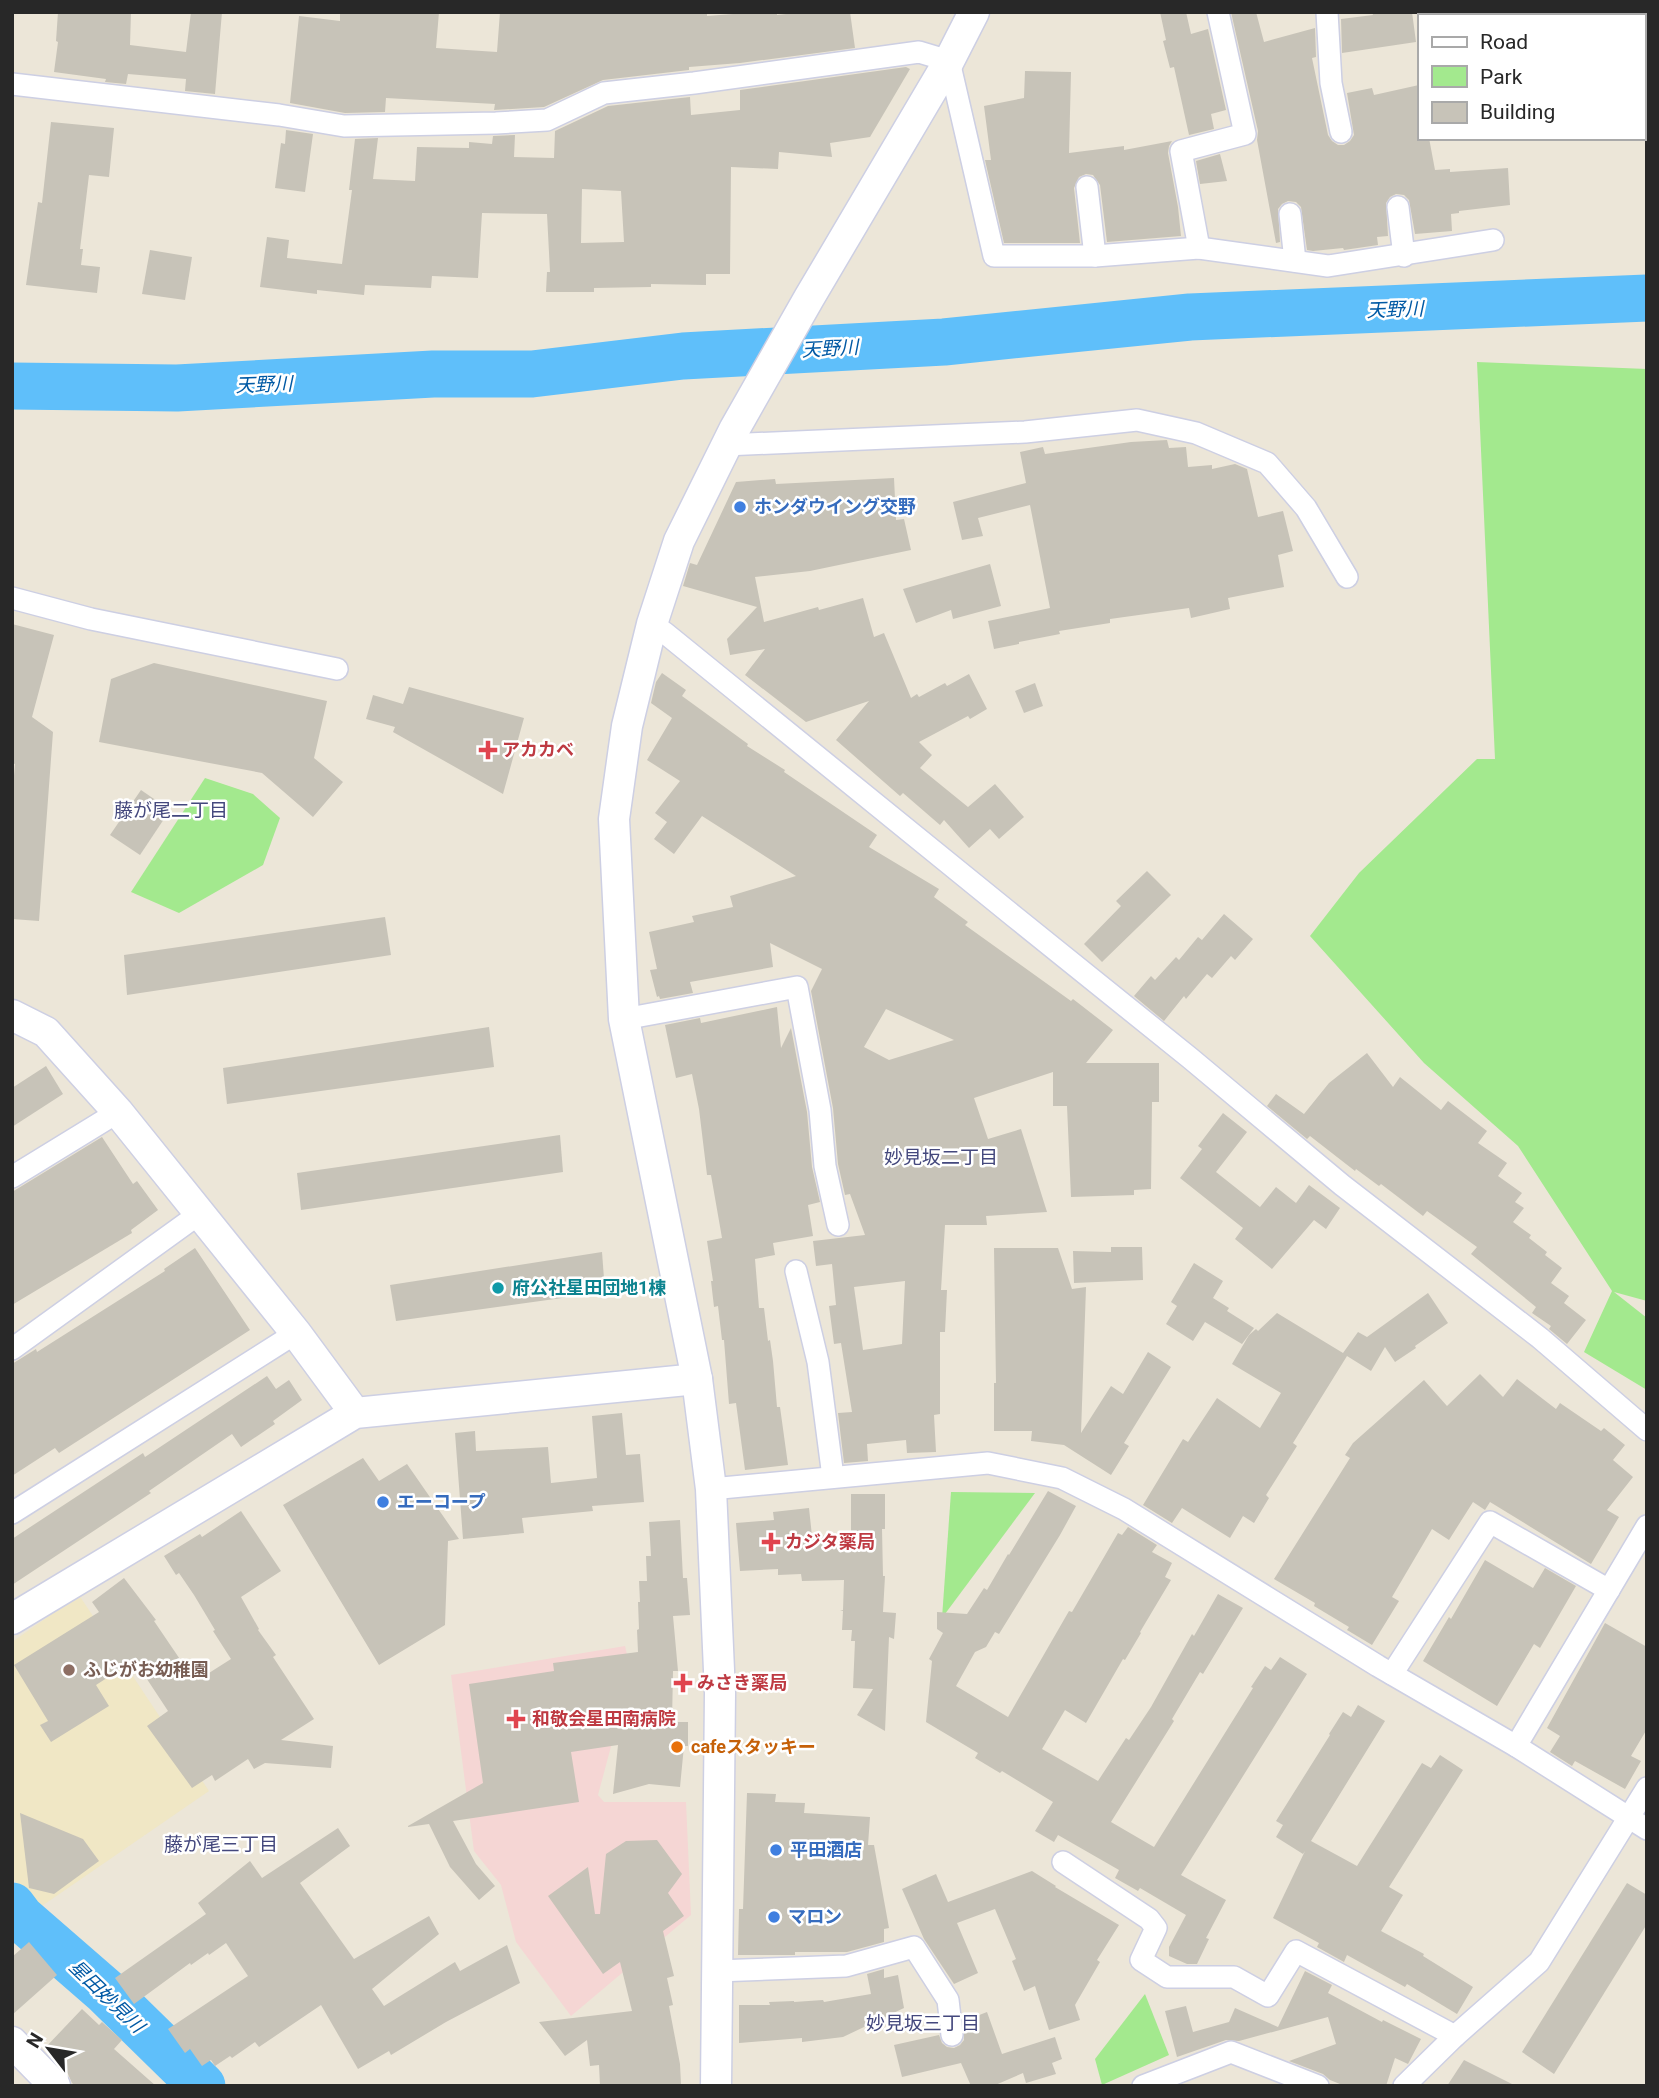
<svg xmlns="http://www.w3.org/2000/svg" width="1659" height="2098" font-family="Roboto,'Noto Sans JP',sans-serif">
  <style>
    .education { fill: #f0e7c5 }
    .medical { fill: #f5d6d4 }
    .green { fill: #a3e98e }
    .lines { fill: none; stroke-linecap: round; stroke-linejoin: round }
    .river { stroke: #5fbffa; stroke-width: 47 }
    .building { fill: #c7c3b8; fill-rule: evenodd }
    .street-casing { stroke: #cdcfe3; stroke-width: 24 }
    .secondary-casing { stroke: #cdcfe3; stroke-width: 33 }
    .street { stroke: #fff; stroke-width: 21 }
    .secondary { stroke: #fff; stroke-width: 30 }
    .shop-dot { fill: #3f7fe0; stroke: #fff; stroke-width: 2.5 }
    .health-dot { fill: #e0444e; stroke: #fff; stroke-width: 2.5 }
    .culture-dot { fill: #0f9aa8; stroke: #fff; stroke-width: 2.5 }
    .education-dot { fill: #8d6e63; stroke: #fff; stroke-width: 2.5 }
    .food-dot { fill: #e8710a; stroke: #fff; stroke-width: 2.5 }
    .labels { text-anchor: middle; stroke-width: 5; stroke-linejoin: round; paint-order: stroke }
    .shop-label { font-size: 18px; font-weight: bold; fill: #366cbe; stroke: #fff; text-anchor: start }
    .health-label { font-size: 18px; font-weight: bold; fill: #be3a42; stroke: #fff; text-anchor: start }
    .culture-label { font-size: 18px; font-weight: bold; fill: #0d838f; stroke: #fff; text-anchor: start }
    .education-label { font-size: 18px; font-weight: bold; fill: #785e54; stroke: #fff; text-anchor: start }
    .food-label { font-size: 18px; font-weight: bold; fill: #c56008; stroke: #fff; text-anchor: start }
    .water-label { font-size: 19px; font-style: italic; fill: #0059a4; stroke: #fff }
    .neighbourhood-label { font-size: 19px; fill: #44487d; stroke: #fff }
  </style>
  <rect width="100%" height="100%" fill="#ece6d8"/>
  <polygon class="education" points="79,1595 209,1791 36,1910 12,1877 12,1642"/>
  <polygon class="medical" points="625,1646 631,1672 598,1795 604,1802 686,1802 691,1915 571,2016 516,1942 501,1885 474,1851 451,1675"/>
  <g class="green">
    <polygon points="1477,362 1647,369 1647,1301 1614,1292 1647,1318 1647,1390 1584,1352 1612,1291 1518,1146 1424,1063 1310,936 1359,873 1477,759 1495,759"/>
    <polygon points="205,778 253,794 280,818 263,865 179,913 131,892"/>
    <polygon points="951,1492 1035,1493 942,1618"/>
    <polygon points="1145,1994 1169,2055 1102,2085 1095,2059"/>
  </g>
  <g class="lines">
    <g class="river">
      <polyline points="12,386 177,388 433,374 532,374 683,356 944,342 1190,317 1647,298"/>
      <polyline points="12,1906 21,1918 105,1991 202,2086"/>
    </g>
  </g>
  <g class="building">
    <polygon points="58,12 131,12 130,45 186,52 191,12 222,12 215,94 185,91 186,79 128,74 126,84 105,82 106,79 54,72 58,42 56,41"/>
    <polygon points="340,12 439,12 436,48 497,52 500,12 707,12 707,16 759,12 777,12 777,15 804,12 850,12 855,48 740,63 689,67 689,70 603,80 544,107 494,110 495,104 386,98 385,112 345,113 290,103 299,16 340,21"/>
    <polygon points="1160,12 1186,12 1191,34 1208,29 1226,110 1211,114 1214,129 1189,135 1174,67 1170,68 1163,41 1166,40"/>
    <polygon points="1231,12 1256,12 1264,42 1315,28 1316,57 1312,58 1328,135 1332,141 1338,145 1344,145 1350,141 1354,135 1347,93 1372,88 1374,95 1419,85 1419,138 1429,138 1435,170 1450,169 1450,172 1508,168 1510,205 1459,211 1459,213 1451,214 1452,231 1415,234 1409,200 1404,195 1396,194 1390,197 1386,203 1388,236 1377,237 1378,245 1344,250 1343,248 1313,251 1307,250 1301,207 1296,202 1288,201 1282,204 1278,209 1280,242 1276,243 1257,140 1258,131"/>
    <polygon points="1372,12 1412,12 1416,42 1342,53 1341,19 1373,15"/>
    <path d="M906 67 910 69 870 137 830 143 832 157 779 152 778 169 731 167 730 274H706V285L651 284V287L594 288V292H546L547 272H550L547 214 482 213 478 278 432 276 431 288 365 285 364 295 317 290V294L260 287 267 237 289 240 287 258 342 264 352 190H349L355 139 378 138 373 179 415 181 417 147 469 148V142L492 144 493 136 515 135 514 157 554 158 555 131 608 106 690 97 691 115 740 110V90ZM582 189 621 191 624 242 581 243Z"/>
    <polygon points="1025,71 1071,72 1069,153 1124,146 1124,150 1172,141 1169,146 1168,153 1178,207 1181,236 1107,242 1100,185 1093,175 1086,174 1079,177 1074,188 1080,243 1004,243 985,160 991,160 984,106 1024,98"/>
    <polygon points="51,122 114,128 109,177 89,175 80,249 83,249 81,265 100,267 97,293 26,285 38,202 42,203"/>
    <polygon points="286,130 313,134 305,192 275,188 281,143 285,144"/>
    <polygon points="1220,154 1227,181 1200,184 1196,161"/>
    <polygon points="150,250 192,257 185,300 142,294"/>
    <polygon points="1167,440 1169,448 1186,447 1188,467 1212,465 1212,469 1235,464 1247,469 1258,517 1283,511 1293,551 1278,555 1284,587 1228,598 1230,609 1191,618 1189,608 1110,619 1110,623 1059,631 1060,634 1019,642 1019,644 994,649 988,621 1050,608 1030,505 978,518 983,536 962,540 953,502 1026,483 1020,452 1043,447 1045,454 1131,442"/>
    <polygon points="894,478 896,520 904,519 911,550 810,571 755,577 764,622 818,607 819,610 863,598 874,637 884,633 911,698 917,694 919,697 945,683 947,686 969,674 987,709 970,719 968,716 919,742 932,755 920,768 968,807 995,784 1024,817 999,839 990,829 969,848 944,820 940,825 903,793 900,796 836,740 869,701 806,722 745,675 765,649 730,655 727,639 757,607 683,586 690,563 697,565 736,482 775,479 776,484"/>
    <polygon points="990,564 1001,606 953,619 951,610 916,623 903,589"/>
    <polygon points="12,624 54,635 32,717 53,732 39,921 12,919 12,798 15,764 12,763"/>
    <polygon points="154,663 327,701 314,758 343,782 313,817 262,773 99,742 111,679"/>
    <path d="M662 673 686 690 682 696 748 744 747 746 785 770 784 772 877 835 869 847 939 889 934 897 968 922 965 925 1071 1001 1073 999 1113 1030 1086 1063H1159V1102H1152L1151 1189 1134 1190V1195L1071 1197 1067 1106H1053V1072L974 1098 988 1139 1021 1129 1047 1212 986 1216 987 1225H945L941 1290H947L945 1332H940V1414L934 1415 936 1452 907 1453 906 1440 867 1444 868 1461 844 1463 838 1413 852 1412 841 1343 834 1344 829 1306 836 1305 832 1264 816 1266 813 1241 865 1235 850 1194 845 1195 838 1164 833 1108 811 991 822 969 770 943 773 967 690 982 693 993 660 999 659 996 657 997 650 970 657 969 649 932 694 922 692 916 733 907 730 896 796 876 702 816 674 854 654 839 667 822 655 813 680 781 647 760 672 718 651 703 656 682ZM886 1009 954 1040 889 1060 864 1047ZM905 1281 902 1344 863 1350 854 1287Z"/>
    <polygon points="1035,683 1043,706 1024,713 1015,691"/>
    <polygon points="409,687 524,718 503,794 393,732 395,727 366,719 373,695 403,704"/>
    <polygon points="141,790 170,810 140,855 110,835"/>
    <polygon points="1147,871 1171,895 1102,962 1084,944 1121,906 1116,901"/>
    <polygon points="1224,914 1253,939 1235,960 1231,956 1212,978 1207,974 1186,999 1184,996 1164,1021 1134,996 1151,976 1155,980 1176,957 1179,960 1198,937 1202,940"/>
    <polygon points="385,917 391,955 127,995 124,955"/>
    <polygon points="777,1007 781,1048 791,1028 807,1112 812,1167 820,1202 808,1205 813,1236 773,1243 775,1255 755,1259 759,1308 764,1308 768,1341 770,1340 773,1361 777,1407 780,1407 788,1465 745,1470 736,1403 729,1404 724,1340 722,1340 718,1306 714,1307 711,1281 713,1281 707,1241 722,1238 711,1175 707,1175 699,1109 692,1074 676,1078 665,1025 700,1018 701,1023"/>
    <polygon points="489,1027 494,1067 227,1104 223,1068"/>
    <polygon points="1367,1053 1393,1087 1400,1077 1441,1110 1448,1101 1487,1131 1478,1143 1507,1163 1498,1176 1522,1193 1515,1202 1524,1208 1513,1222 1531,1235 1529,1238 1547,1252 1545,1255 1562,1268 1551,1283 1569,1296 1564,1303 1586,1320 1567,1344 1549,1329 1551,1326 1532,1313 1536,1307 1471,1254 1477,1247 1427,1211 1423,1216 1381,1184 1379,1186 1356,1169 1355,1171 1310,1136 1307,1139 1267,1106 1276,1094 1304,1114 1329,1083"/>
    <polygon points="46,1066 63,1094 12,1127 12,1088"/>
    <polygon points="1223,1113 1247,1132 1216,1172 1260,1207 1276,1187 1296,1203 1309,1185 1340,1208 1326,1229 1314,1220 1272,1269 1235,1239 1243,1228 1180,1178 1202,1149 1198,1146"/>
    <polygon points="560,1135 563,1172 301,1210 297,1173"/>
    <polygon points="102,1137 133,1184 137,1181 158,1210 131,1230 132,1233 12,1305 12,1192"/>
    <polygon points="1111,1247 1142,1247 1143,1280 1074,1283 1073,1251 1111,1252"/>
    <polygon points="195,1248 250,1330 59,1453 55,1448 12,1476 12,1364 36,1349 37,1352 165,1271 164,1269"/>
    <polygon points="994,1248 1058,1248 1072,1289 1086,1287 1081,1433 1111,1386 1123,1394 1148,1352 1171,1367 1124,1443 1129,1446 1111,1475 1064,1445 1031,1441 1032,1431 994,1431 994,1383 996,1383"/>
    <polygon points="602,1252 605,1292 396,1321 390,1285"/>
    <polygon points="1194,1263 1223,1281 1213,1298 1229,1308 1227,1311 1254,1328 1242,1344 1205,1322 1193,1341 1166,1324 1177,1306 1171,1302"/>
    <polygon points="1428,1293 1448,1323 1415,1346 1416,1348 1395,1362 1385,1347 1371,1371 1347,1356 1293,1443 1297,1446 1266,1495 1269,1498 1254,1523 1243,1516 1230,1538 1182,1508 1172,1523 1143,1505 1183,1439 1188,1442 1217,1398 1260,1428 1281,1393 1232,1364 1249,1335 1256,1329 1258,1331 1277,1313 1343,1353 1358,1332 1367,1337"/>
    <polygon points="1480,1374 1503,1397 1517,1379 1556,1409 1560,1403 1601,1431 1604,1428 1625,1445 1613,1460 1633,1477 1607,1510 1619,1517 1591,1564 1490,1502 1485,1510 1473,1502 1449,1540 1432,1529 1392,1597 1399,1601 1372,1645 1347,1630 1349,1627 1314,1606 1315,1603 1274,1579 1350,1458 1345,1455 1353,1443 1424,1380 1447,1406"/>
    <polygon points="267,1376 276,1389 289,1380 302,1400 273,1421 275,1424 241,1447 232,1434 149,1491 151,1493 12,1585 12,1539 143,1453 145,1457"/>
    <polygon points="622,1413 626,1455 640,1454 644,1502 592,1506 593,1511 522,1518 524,1533 463,1539 455,1433 475,1431 476,1451 548,1447 551,1483 597,1478 592,1416"/>
    <polygon points="363,1458 379,1481 407,1464 459,1539 448,1541 445,1625 379,1665 283,1505"/>
    <polygon points="1048,1491 1076,1506 1060,1535 999,1634 995,1632 986,1647 975,1652 956,1686 1008,1717 1069,1611 1072,1612 1118,1533 1122,1535 1128,1527 1157,1545 1152,1552 1172,1563 1165,1577 1171,1580 1140,1632 1141,1633 1125,1660 1123,1659 1086,1723 1065,1710 1042,1749 1098,1781 1126,1738 1129,1740 1151,1707 1192,1634 1194,1636 1218,1594 1243,1608 1203,1674 1200,1672 1172,1719 1174,1721 1111,1822 1154,1847 1253,1688 1251,1687 1265,1666 1271,1670 1280,1657 1307,1674 1181,1875 1226,1900 1206,1938 1209,1939 1197,1964 1187,1964 1169,1956 1169,1947 1186,1915 1140,1888 1138,1891 1115,1878 1119,1870 1058,1835 1054,1842 1035,1831 1053,1802 1002,1771 1000,1773 975,1758 978,1753 926,1722 932,1661 929,1659 943,1633 937,1629 937,1612 967,1614 984,1588 987,1590 1008,1554 1009,1555"/>
    <polygon points="851,1494 885,1494 885,1529 882,1529 883,1576 885,1576 883,1612 896,1613 894,1639 889,1637 885,1731 857,1715 873,1689 853,1688 855,1641 851,1641 852,1630 842,1630 843,1611 840,1610 843,1610 844,1580 802,1581 801,1574 778,1575 778,1569 740,1571 736,1523 774,1520 773,1512 809,1508 812,1536 851,1535"/>
    <polygon points="241,1511 281,1571 241,1597 259,1629 258,1630 276,1655 273,1657 314,1719 281,1740 333,1746 331,1768 265,1763 254,1769 248,1759 215,1781 212,1775 192,1788 147,1726 168,1711 139,1667 137,1668 133,1661 96,1685 109,1706 51,1742 40,1725 48,1721 14,1665 99,1612 92,1602 124,1578 156,1620 154,1621 190,1674 193,1672 198,1680 231,1659 213,1631 215,1630 194,1595 179,1573 176,1575 164,1556 200,1534 202,1537"/>
    <polygon points="680,1520 683,1578 687,1578 690,1615 673,1616 678,1671 673,1671 672,1722 688,1722 688,1746 684,1746 680,1787 649,1784 613,1794 618,1745 571,1752 579,1802 453,1821 476,1864 495,1886 479,1900 450,1867 429,1824 408,1827 408,1826 483,1783 469,1684 554,1671 553,1663 638,1652 637,1630 639,1629 638,1602 640,1602 639,1581 647,1581 646,1556 651,1556 649,1522"/>
    <polygon points="1485,1560 1533,1588 1545,1568 1576,1586 1540,1648 1534,1644 1497,1706 1423,1661 1449,1617 1451,1619"/>
    <polygon points="1605,1623 1647,1647 1647,1729 1631,1756 1641,1761 1625,1789 1575,1761 1572,1766 1550,1752 1560,1736 1547,1728"/>
    <polygon points="1358,1705 1385,1721 1311,1841 1357,1866 1422,1763 1431,1768 1440,1755 1463,1770 1389,1887 1403,1895 1381,1931 1424,1954 1423,1956 1473,1987 1457,2014 1407,1984 1405,1987 1347,1955 1344,1962 1317,1947 1319,1943 1273,1918 1305,1851 1303,1854 1276,1837 1283,1825 1276,1821 1330,1735 1329,1734 1343,1712 1351,1717"/>
    <polygon points="747,1793 776,1794 775,1802 805,1803 804,1813 870,1817 868,1845 874,1845 889,1928 884,1929 884,1942 847,1952 795,1952 795,1955 738,1955 739,1909 743,1909"/>
    <polygon points="20,1813 83,1839 99,1861 54,1894 29,1888"/>
    <polygon points="338,1828 350,1846 300,1883 354,1959 429,1916 439,1934 372,1989 384,2006 455,1962 460,1971 507,1945 520,1983 446,2022 391,2055 389,2051 358,2069 321,2005 259,2047 255,2042 232,2058 230,2056 215,2066 211,2060 202,2066 190,2049 185,2053 168,2029 248,1976 226,1943 209,1955 208,1953 191,1965 190,1963 134,2004 115,1978 206,1914 198,1903 250,1861 262,1878"/>
    <polygon points="657,1840 682,1874 668,1893 684,1916 663,1931 674,1976 667,1978 673,2005 669,2006 680,2064 681,2085 600,2086 599,2065 590,2066 587,2040 565,2056 539,2022 632,2011 620,1962 603,1974 548,1896 588,1867 595,1914 600,1914 606,1854 626,1841"/>
    <polygon points="1032,1871 1056,1886 1055,1887 1119,1925 1097,1960 1100,1962 1075,2005 1080,2020 1049,2030 1035,1986 1024,1991 1012,1961 1016,1959 995,1909 957,1923 978,1973 954,1984 924,1939 902,1889 936,1874 948,1902"/>
    <polygon points="1627,1883 1647,1895 1647,1924 1554,2074 1522,2052"/>
    <polygon points="29,1942 57,1975 12,2015 12,1957"/>
    <polygon points="884,1969 884,1978 898,1975 904,2008 843,2037 802,2042 802,2038 739,2043 739,2005 770,2005 769,2002 794,2001 794,2002 823,2000 824,2002 871,1994 867,1974"/>
    <polygon points="1305,1971 1332,1985 1328,1993 1382,2022 1383,2020 1421,2039 1408,2064 1395,2058 1386,2086 1345,2086 1330,2080 1323,2074 1289,2061 1336,2044 1328,2017 1239,2041 1226,2040 1177,2057 1165,2011 1186,2006 1193,2032 1229,2022 1235,2008 1278,2027"/>
    <polygon points="82,2009 99,2025 102,2022 122,2040 114,2049 156,2086 75,2086 72,2083 68,2074 44,2049"/>
    <polygon points="987,2012 1002,2054 1055,2037 1062,2059 1052,2063 1056,2074 1026,2083 1023,2073 993,2086 971,2086 961,2063 902,2077 894,2045 939,2035 942,2043 947,2047 954,2048 960,2045 964,2040 964,2021"/>
    <polygon points="1464,2060 1516,2086 1447,2086"/>
  </g>
  <g class="lines">
    <g class="street-casing">
      <g id="street">
        <polyline points="1327,12 1331,83 1341,132"/>
        <polyline points="12,84 279,115 344,126 496,123 547,120 604,93 694,83 919,52 949,61 994,256 1095,256 1199,248 1328,266 1493,240"/>
        <polyline points="1087,187 1095,256"/>
        <polyline points="1398,207 1404,256"/>
        <polyline points="1290,214 1295,261"/>
        <polyline points="1199,248 1181,151 1245,134 1218,12"/>
        <polyline points="725,445 1025,432 1137,420 1196,433 1267,463 1306,508 1347,577"/>
        <polyline points="12,598 91,619 337,669"/>
        <polyline points="652,624 665,633 1016,918 1190,1058 1342,1185 1540,1338 1647,1430"/>
        <polyline points="624,1019 797,987 820,1110 825,1166 838,1225"/>
        <polyline points="12,1177 118,1112"/>
        <polyline points="796,1271 818,1362 833,1477"/>
        <polyline points="12,1349 199,1214"/>
        <polyline points="711,1489 988,1463 1062,1478 1124,1509 1378,1666 1516,1746 1647,1829"/>
        <polyline points="12,1513 296,1333"/>
        <polyline points="1392,1674 1490,1522 1609,1590"/>
        <polyline points="1516,1746 1647,1526"/>
        <polyline points="1063,1862 1149,1919 1156,1928 1141,1960 1167,1977 1234,1977 1268,1996 1296,1951 1455,2036"/>
        <polyline points="717,1971 846,1966 914,1947 948,2000 952,2035"/>
        <polyline points="1143,2086 1231,2052 1318,2086"/>
        <polyline points="1404,2086 1455,2036 1539,1962 1647,1788"/>
      </g>
    </g>
    <g class="secondary-casing">
      <g id="secondary">
        <polyline points="12,1015 46,1032 118,1112 296,1333 355,1413"/>
        <polyline points="12,1619 355,1413 697,1379"/>
        <polyline points="12,2042 55,2086"/>
        <polyline points="716,2086 720,1693 711,1489 697,1379 624,1019 614,819 627,726 652,624 679,541 734,430 809,298 949,61 974,12"/>
      </g>
    </g>
    <use href="#street" class="street"/>
    <use href="#secondary" class="secondary"/>
  </g>
  <g class="shop-dot">
    <circle cx="740" cy="507" r="7"/>
    <circle cx="383" cy="1502" r="7"/>
    <circle cx="776" cy="1850" r="7"/>
    <circle cx="774" cy="1917" r="7"/>
  </g>
  <g class="health-dot">
    <path d="M484.5 739.5h7v7h7v7h-7v7h-7v-7h-7v-7h7z"/>
    <path d="M767.5 1531.5h7v7h7v7h-7v7h-7v-7h-7v-7h7z"/>
    <path d="M679.5 1672.5h7v7h7v7h-7v7h-7v-7h-7v-7h7z"/>
    <path d="M512.5 1708.5h7v7h7v7h-7v7h-7v-7h-7v-7h7z"/>
  </g>
  <circle class="culture-dot" cx="498" cy="1288" r="7"/>
  <circle class="education-dot" cx="69" cy="1670" r="7"/>
  <circle class="food-dot" cx="677" cy="1747" r="7"/>
  <g class="labels">
    <g class="shop-label">
      <text x="754" y="513">ホンダウイング交野</text>
      <text x="397" y="1508">エーコープ</text>
      <text x="790" y="1856">平田酒店</text>
      <text x="788" y="1923">マロン</text>
    </g>
    <g class="health-label">
      <text x="502" y="756">アカカベ</text>
      <text x="785" y="1548">カジタ薬局</text>
      <text x="697" y="1689">みさき薬局</text>
      <text x="532" y="1725">和敬会星田南病院</text>
    </g>
    <g class="culture-label">
      <text x="512" y="1294">府公社星田団地1棟</text>
    </g>
    <g class="education-label">
      <text x="83" y="1676">ふじがお幼稚園</text>
    </g>
    <g class="food-label">
      <text x="691" y="1753">cafeスタッキー</text>
    </g>
    <g class="water-label">
      <text transform="translate(1395 309) rotate(-2)" y="7">天野川</text>
      <text transform="translate(830 348) rotate(-3)" y="7">天野川</text>
      <text transform="translate(264 384) rotate(-2)" y="7">天野川</text>
      <text transform="translate(107 1996) rotate(44)" y="7">星田妙見川</text>
    </g>
    <g class="neighbourhood-label">
      <text x="171" y="817">藤が尾二丁目</text>
      <text x="941" y="1164">妙見坂二丁目</text>
      <text x="221" y="1851">藤が尾三丁目</text>
      <text x="923" y="2030">妙見坂三丁目</text>
    </g>
  </g>
  <rect width="1659" height="2098" fill="none" stroke="#282828" stroke-width="28"/>
  <rect x="1418" y="14" width="228" height="126" fill="#ffffff" stroke="#a9a9a9" stroke-width="2"/>
  <rect x="1432" y="37" width="35" height="10" fill="#ffffff" stroke="#a9a9a9" stroke-width="2"/>
  <text x="1480" y="49" font-size="21" fill="#282828">Road</text>
  <rect x="1432" y="66" width="35" height="21" fill="#a3e98e" stroke="#a9a9a9" stroke-width="2"/>
  <text x="1480" y="84" font-size="21" fill="#282828">Park</text>
  <rect x="1432" y="102" width="35" height="21" fill="#c7c3b8" stroke="#a9a9a9" stroke-width="2"/>
  <text x="1480" y="119" font-size="21" fill="#282828">Building</text>
  <g transform="translate(49 2049) rotate(301)" stroke="#ffffff" stroke-width="5" paint-order="stroke">
  <path d="M0-5L12 26L0 18L-12 26Z" fill="#282828"/>
  <text y="-10" font-size="19" font-weight="bold" text-anchor="middle" fill="#282828">N</text>
  </g>
</svg>
